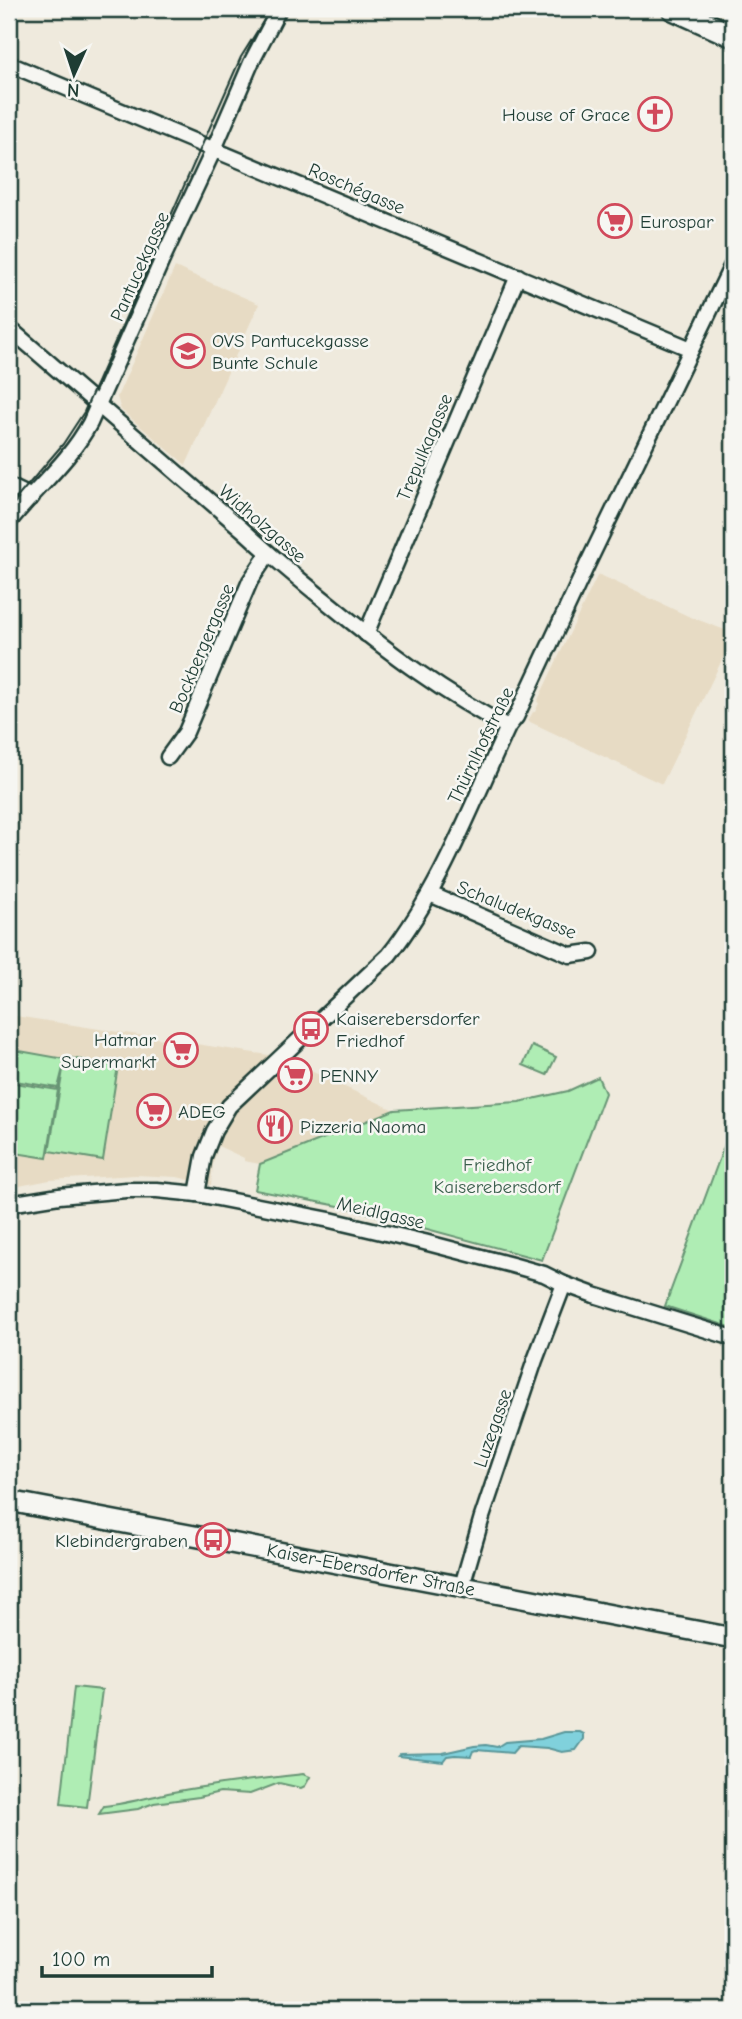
<svg xmlns="http://www.w3.org/2000/svg" width="742" height="2019" font-family="'Comic Neue',sans-serif">
  <style>
    .built { fill: #e7dbc4 }
    .green { fill: #afedb4; stroke: #679574; stroke-width: 2 }
    .water { fill: #80d1dc; stroke: #599699; stroke-width: 2 }
    .lines { fill: none; stroke-linecap: round; stroke-linejoin: round }
    .minor-casing { stroke: #1f3d34; stroke-width: 19 }
    .secondary-casing { stroke: #1f3d34; stroke-width: 24 }
    .primary-casing { stroke: #1f3d34; stroke-width: 26 }
    .minor { stroke: #f6f6f2; stroke-width: 14 }
    .secondary { stroke: #f6f6f2; stroke-width: 19 }
    .primary { stroke: #f6f6f2; stroke-width: 21 }
    .tram { stroke: #1f3d34; stroke-width: 2 }
    .labels { text-anchor: middle; stroke-width: 5; stroke-linejoin: round; paint-order: stroke }
    .poi-label { font-size: 19px; fill: #1f3d34; stroke: #f6f6f2; text-anchor: start }
    .street-label { font-size: 19px; fill: #1f3d34; stroke: #f6f6f2 }
    .park-label { font-size: 19px; fill: #3c604e; stroke: #f6f6f2 }
  </style>
  <rect width="100%" height="100%" fill="#efeadd"/>
  <filter id="ink" filterUnits="userSpaceOnUse"><feTurbulence type="fractalNoise" baseFrequency=".0143" numOctaves="2"/><feDisplacementMap in="SourceGraphic" scale="14" xChannelSelector="R" yChannelSelector="G"/><feConvolveMatrix kernelMatrix="1 2 1 2 8 2 1 2 1" color-interpolation-filters="sRGB"/></filter>
  <g filter="url(#ink)">
    <g class="built">
      <polygon points="175,267 259,304 186,465 121,410 117,397"/>
      <polygon points="598,574 688,616 733,633 733,637 662,784 528,721 533,712 535,712 539,703 537,702"/>
      <polygon points="9,1015 281,1057 394,1110 260,1164 244,1161 244,1158 218,1146 213,1164 211,1185 177,1177 135,1175 50,1180 9,1188"/>
    </g>
    <g class="green">
      <polygon points="532,1046 556,1057 547,1075 523,1065"/>
      <polygon points="14,1050 64,1059 65,1057 118,1066 103,1160 49,1151 64,1064 58,1088 9,1080"/>
      <polygon points="598,1077 605,1093 542,1260 349,1208 255,1190 260,1164 394,1110 519,1102 568,1091"/>
      <polygon points="9,1082 58,1090 47,1158 9,1152"/>
      <polygon points="733,1122 733,1328 665,1306"/>
      <polygon points="74,1687 102,1690 87,1807 61,1804"/>
      <path d="M303 1774 310 1777 305 1786 301 1788 279 1783 250 1794 220 1792 199 1797 154 1803 138 1809 99 1814 104 1806C126 1804 146 1798 168 1793 212 1784 258 1779 303 1774Z"/>
    </g>
    <polygon class="water" points="564,1732 580,1732 584,1734 584,1739 576,1750 562,1752 547,1748 518,1746 512,1753 476,1750 473,1751 471,1756 455,1755 447,1756 443,1761 398,1756 400,1754 443,1753 474,1746 486,1745 497,1747 505,1742 541,1739"/>
    <g class="lines">
      <g class="minor-casing">
        <g id="minor">
          <polyline points="9,64 691,349"/>
          <path d="M9 328 242 529C271 556 301 581 332 606 387 651 444 694 508 727"/>
          <polyline points="9,486 32,497"/>
          <path d="M9 522C35 489 69 462 90 423L163 258 214 149 251 63 279 9"/>
          <polyline points="366,634 518,276"/>
          <polyline points="168,757 186,732 250,581 268,554"/>
          <polyline points="430,894 570,955 591,952"/>
          <path d="M197 1194 204 1156 214 1131 229 1106 389 955C441 889 472 804 508 727L516 717 587 565 733 263"/>
          <polyline points="9,1204 59,1196 126,1190 157,1190 197,1194 330,1220 424,1242 512,1265 544,1274 564,1284 594,1295 733,1338"/>
          <polyline points="462,1586 482,1517 535,1360 564,1284"/>
        </g>
      </g>
      <g class="secondary-casing">
        <polyline id="secondary" points="9,1501 733,1638"/>
      </g>
      <g class="primary-casing">
        <polyline id="primary" points="673,9 733,36"/>
      </g>
      <use href="#minor" class="minor"/>
      <use href="#secondary" class="secondary"/>
      <use href="#primary" class="primary"/>
      <g class="tram">
        <polyline points="703,9 733,23"/>
        <polyline points="9,507 63,444 84,412 241,57 271,9"/>
      </g>
    </g>
  </g>
  <defs>
    <g id="church-ring" transform="scale(1.75)"><circle r="9.5" fill="#f6f6f2" stroke="#d1495b" stroke-width="1.5"/><path d="M-1.2-6h2.4v3.5h3.3v2.4h-3.3V6h-2.4V-.1h-3.3v-2.4h3.3Z" fill="#d1495b"/></g>
    <g id="supermarket-ring" transform="scale(1.75)"><circle r="9.5" fill="#f6f6f2" stroke="#d1495b" stroke-width="1.5"/><path d="M-6-5.5h2.5l.6 2H6L4.5 2H-2.5L-4.4-4H-6ZM-1.5 3.2a1.3 1.3 0 1 0 .1 0ZM3 3.2a1.3 1.3 0 1 0 .1 0Z" fill="#d1495b"/></g>
    <g id="school-ring" transform="scale(1.75)"><circle r="9.5" fill="#f6f6f2" stroke="#d1495b" stroke-width="1.5"/><path d="M0-5L7-2L0 1L-7-2ZM-4 1L0 2.5L4 1V4Q0 6-4 4Z" fill="#d1495b"/></g>
    <g id="bus-ring" transform="scale(1.75)"><circle r="9.5" fill="#f6f6f2" stroke="#d1495b" stroke-width="1.5"/><path d="M-5-6H5V4H4V6H2V4H-2V6H-4V4H-5ZM-3.5-4V0h7V-4ZM-3.5 1.2v1.5H-2V1.2ZM2 1.2v1.5H3.5V1.2Z" fill="#d1495b"/></g>
    <g id="restaurant-ring" transform="scale(1.75)"><circle r="9.5" fill="#f6f6f2" stroke="#d1495b" stroke-width="1.5"/><path d="M-5-6h1v4h1v-4h1v4h1v-4h1v5L-1.5 .5V6h-2V.5L-5-1ZM5-6V6H3V1.5H1.5Q1.5-4 5-6Z" fill="#d1495b"/></g>
  </defs>
  <g fill-rule="evenodd">
    <use href="#church-ring" x="655" y="114"/>
    <use href="#supermarket-ring" x="615" y="221"/>
    <use href="#school-ring" x="188" y="351"/>
    <use href="#bus-ring" x="311" y="1029"/>
    <use href="#supermarket-ring" x="181" y="1050"/>
    <use href="#supermarket-ring" x="295" y="1075"/>
    <use href="#supermarket-ring" x="154" y="1111"/>
    <use href="#restaurant-ring" x="275" y="1126"/>
    <use href="#bus-ring" x="213" y="1540"/>
  </g>
  <g class="labels">
    <g class="poi-label">
      <text x="630" y="121" text-anchor="end">House of Grace</text>
      <text x="640" y="228">Eurospar</text>
      <text x="212" y="347">OVS Pantucekgasse<tspan x="212" dy="22">Bunte Schule</tspan></text>
      <text x="336" y="1025">Kaiserebersdorfer<tspan x="336" dy="22">Friedhof</tspan></text>
      <text x="156" y="1046" text-anchor="end">Hatmar<tspan x="156" dy="22">Supermarkt</tspan></text>
      <text x="320" y="1082">PENNY</text>
      <text x="178" y="1118">ADEG</text>
      <text x="300" y="1133">Pizzeria Naoma</text>
      <text x="188" y="1547" text-anchor="end">Klebindergraben</text>
    </g>
    <g class="street-label">
      <text transform="translate(357 188) rotate(23)" y="7">Roschégasse</text>
      <text transform="translate(139 266) rotate(-66)" y="7">Pantucekgasse</text>
      <text transform="translate(424 447) rotate(-67)" y="7">Trepulkagasse</text>
      <text transform="translate(263 523) rotate(41)" y="7">Widholzgasse</text>
      <text transform="translate(201 648) rotate(-67)" y="7">Bockbergergasse</text>
      <text transform="translate(480 745) rotate(-64)" y="7">Thürnlhofstraße</text>
      <text transform="translate(517 909) rotate(22)" y="7">Schaludekgasse</text>
      <text transform="translate(381 1212) rotate(13)" y="7">Meidlgasse</text>
      <text transform="translate(492 1428) rotate(-71)" y="7">Luzegasse</text>
      <text transform="translate(371 1569) rotate(11)" y="7">Kaiser-Ebersdorfer Straße</text>
    </g>
    <g class="park-label">
      <text x="497" y="1171">Friedhof<tspan x="497" dy="22">Kaiserebersdorf</tspan></text>
    </g>
  </g>
  <rect width="742" height="2019" fill="none" stroke="#f6f6f2" stroke-width="35"/>
  <rect x="18" y="18" width="707" height="1984" fill="none" stroke="#1f3d34" stroke-width="2.5" filter="url(#ink)"/>
  <g transform="translate(74 74) rotate(183)" stroke="#f6f6f2" stroke-width="5" paint-order="stroke">
  <path d="M0-5L12 26L0 18L-12 26Z" fill="#1f3d34"/>
  <text y="-10" font-size="19" font-weight="bold" text-anchor="middle" fill="#1f3d34">N</text>
  </g>
  <path d="M42 1966v10h170v-10" fill="none" stroke="#1f3d34" stroke-width="3.5"/>
  <text x="52" y="1966" font-size="21" fill="#1f3d34" stroke="#f6f6f2" stroke-width="5" paint-order="stroke">100 m</text>
</svg>
